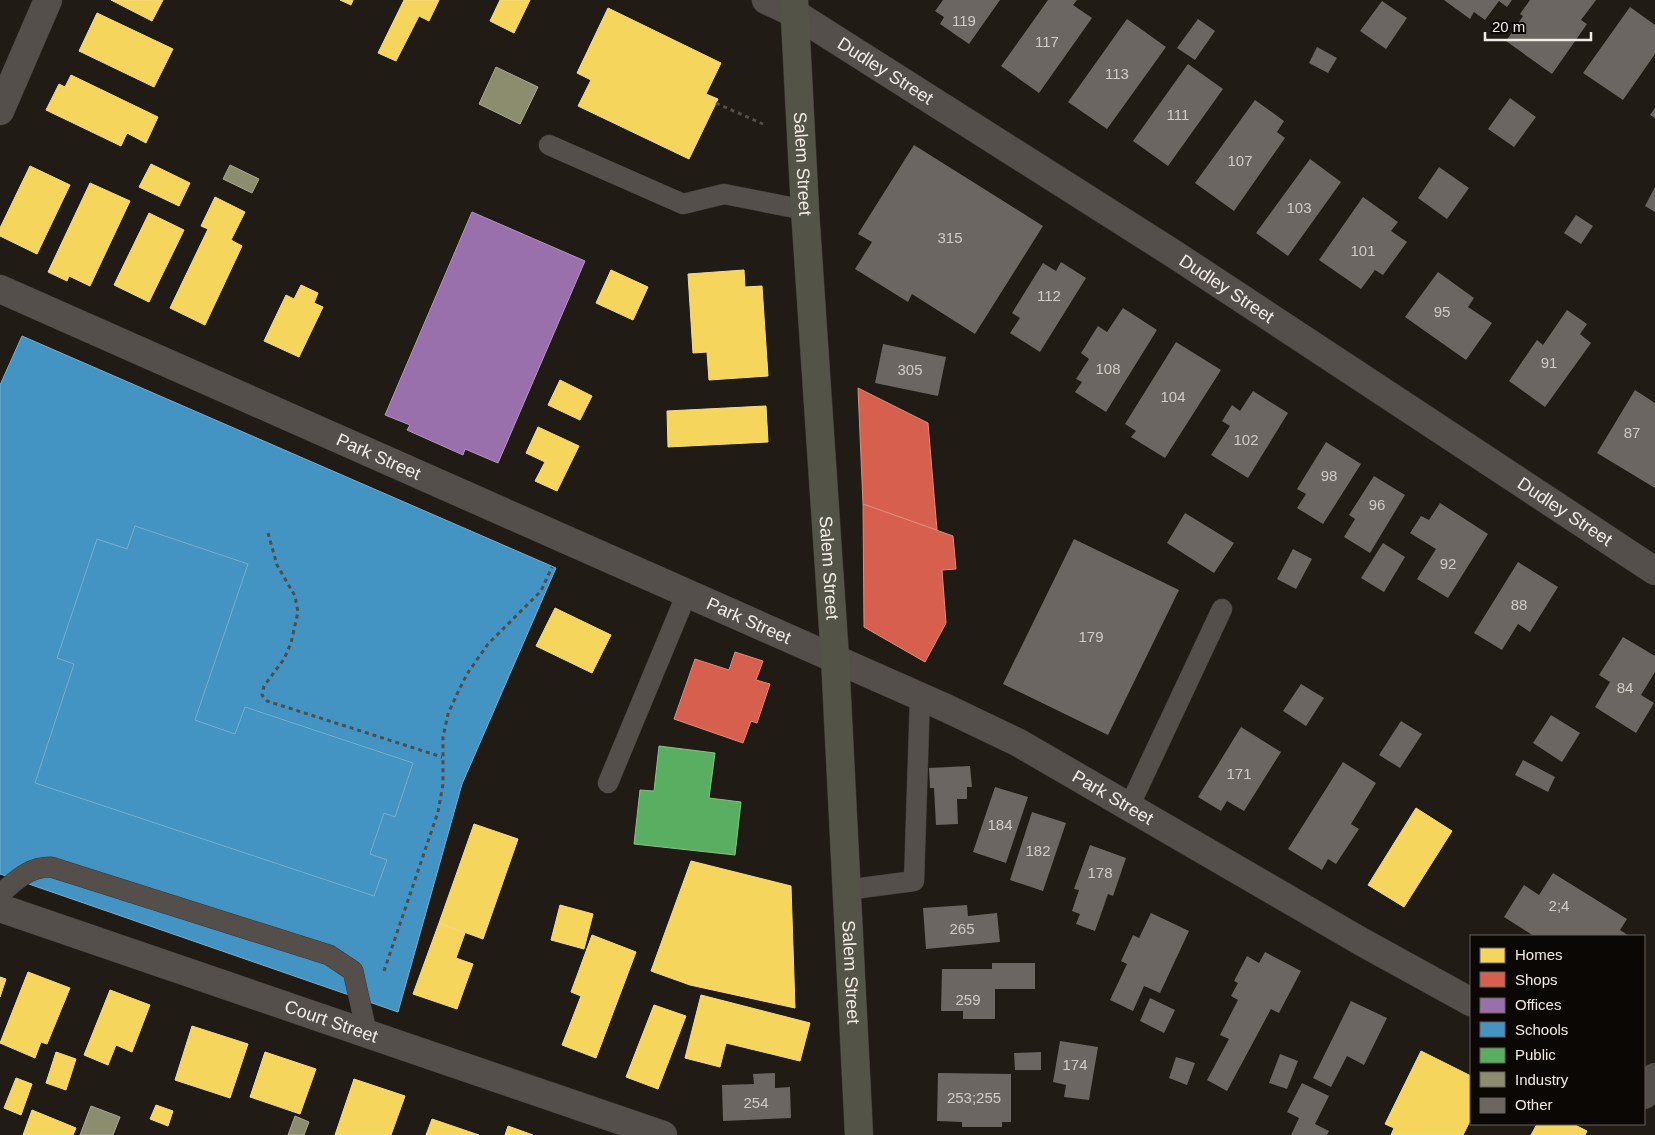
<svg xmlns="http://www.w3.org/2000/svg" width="1655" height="1135" font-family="Arial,sans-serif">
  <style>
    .homes { fill: #f6d55c; stroke: #f5dc85 }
    .shops { fill: #d6604d; stroke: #df8a7b }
    .offices { fill: #9970ab; stroke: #b495bd }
    .schools { fill: #4393c3; stroke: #78aece }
    .public { fill: #5aae61; stroke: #88c189 }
    .industry { fill: #8c8c6e; stroke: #aba992 }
    .building { fill: #6b6661 }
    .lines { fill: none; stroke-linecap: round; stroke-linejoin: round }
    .service-casing { stroke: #3c3834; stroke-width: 21 }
    .minor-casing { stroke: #3c3834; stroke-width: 29 }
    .tertiary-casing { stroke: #3c3834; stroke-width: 29 }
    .primary-casing { stroke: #3c3834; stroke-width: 29 }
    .path { stroke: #514d49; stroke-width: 3; stroke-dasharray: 4 4; stroke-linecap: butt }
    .service { stroke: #544f4b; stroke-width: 20 }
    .minor { stroke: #544f4b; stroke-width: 28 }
    .tertiary { stroke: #544f4b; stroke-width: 28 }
    .primary { stroke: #545348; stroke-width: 28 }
    .labels { text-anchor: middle; stroke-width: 5; stroke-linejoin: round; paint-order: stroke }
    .number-label { font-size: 15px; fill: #d1cac5 }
    .street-label { font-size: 18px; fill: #f3ece6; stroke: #0b0704 }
  </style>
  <rect width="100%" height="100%" fill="#211b16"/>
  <g class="homes">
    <polygon points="111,0 163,0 152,21"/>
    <polygon points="340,0 353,0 351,5"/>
    <polygon points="404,0 439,0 429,21 419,16 396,61 378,53"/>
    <polygon points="500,0 530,0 514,33 490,21"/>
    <polygon points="608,8 721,63 706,94 718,99 689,159 578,106 591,80 577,73"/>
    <polygon points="97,13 173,49 154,87 79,51"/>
    <polygon points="71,75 158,117 146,143 127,133 121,146 46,110 59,84 65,87"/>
    <polygon points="151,164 190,183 179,206 139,187"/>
    <polygon points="30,166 70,185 37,254 0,236 0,228"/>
    <polygon points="90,183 130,201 90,286 69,276 67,281 48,272"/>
    <polygon points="215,197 245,212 231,240 242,246 205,325 170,308 208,229 201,226"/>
    <polygon points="149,213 184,230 149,302 114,285"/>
    <polygon points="611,270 648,287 633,320 596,303"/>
    <polygon points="744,270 745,287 762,286 768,376 709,380 707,352 693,353 688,274"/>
    <polygon points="301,285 318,293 314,303 323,307 299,357 264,341 286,295 294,299"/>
    <polygon points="560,380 592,396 580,420 548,405"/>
    <polygon points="766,406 768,442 668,447 667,411"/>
    <polygon points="538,427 579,446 557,491 535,481 545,462 526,453"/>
    <polygon points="555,608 611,635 592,673 536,646"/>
    <polygon points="1416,808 1452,831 1404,907 1368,885"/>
    <polygon points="474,824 518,839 483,939 439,923"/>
    <polygon points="691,861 791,886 795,1008 690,985 651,971"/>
    <polygon points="560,905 593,914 584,949 551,940"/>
    <polygon points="439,923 465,933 456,958 473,964 457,1009 413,994"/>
    <polygon points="592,935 636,952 596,1058 562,1045 581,996 571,992"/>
    <polygon points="28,972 70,988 47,1044 41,1042 35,1058 0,1043"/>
    <polygon points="0,977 6,979 0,997"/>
    <polygon points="110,990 150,1005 132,1052 116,1045 108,1065 84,1055"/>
    <polygon points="701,995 810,1023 800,1061 726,1043 720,1067 685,1058"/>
    <polygon points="654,1005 686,1016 658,1089 626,1077"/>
    <polygon points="192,1026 248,1044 230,1098 175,1080"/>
    <polygon points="1421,1051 1471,1076 1471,1119 1463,1135 1391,1135 1394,1128 1385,1124"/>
    <polygon points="56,1052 76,1059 66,1090 46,1083"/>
    <polygon points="265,1052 316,1069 300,1114 250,1097"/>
    <polygon points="16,1078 32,1084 21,1115 4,1108"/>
    <polygon points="354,1079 405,1096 391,1135 335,1135"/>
    <polygon points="156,1105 173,1111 168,1126 150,1119"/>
    <polygon points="32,1110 76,1128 73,1135 23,1135"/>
    <polygon points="432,1119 479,1135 426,1135"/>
    <polygon points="1537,1124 1573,1124 1587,1131 1585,1135 1531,1135"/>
    <polygon points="508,1126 533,1135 505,1135"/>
  </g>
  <g class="shops">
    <polygon points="858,388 928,423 937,530 863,504"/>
    <polygon points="863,504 953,536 956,569 942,570 946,623 925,662 864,627"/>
    <polygon points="735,652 763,661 756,680 770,684 757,723 751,721 743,743 674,719 695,659 729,670"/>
  </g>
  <polygon class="offices" points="472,212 585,261 498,463 465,449 463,455 407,430 410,425 385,415"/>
  <g class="schools">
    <polygon points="22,336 556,568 462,784 398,1012 0,874 0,385"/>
    <polygon points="135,526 248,564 195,720 235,734 245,707 413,763 395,817 384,813 370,854 387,860 374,896 35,783 74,664 57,658 97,539 127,549"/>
  </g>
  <polygon class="public" points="659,746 715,753 709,798 741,802 735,855 634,844 640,790 654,791"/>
  <g class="industry">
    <polygon points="496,67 538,87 520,124 479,104"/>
    <polygon points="230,165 259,179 252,193 223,179"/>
    <polygon points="91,1106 120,1117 113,1135 80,1135"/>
    <polygon points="295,1116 309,1122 304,1135 288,1135"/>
  </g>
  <g class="building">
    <polygon points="943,0 1000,0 969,44 940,24 944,17 935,11"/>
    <polygon points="1048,0 1077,0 1073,5 1092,18 1039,93 1001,66"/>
    <polygon points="1444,0 1512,0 1507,7 1499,1 1485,20 1474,12 1470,19"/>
    <polygon points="1530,0 1596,0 1581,20 1587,24 1552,74 1506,41 1523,16 1520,14"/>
    <polygon points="1382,1 1407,18 1386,49 1360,31"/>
    <polygon points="1630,7 1655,25 1655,54 1623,100 1583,73"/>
    <polygon points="1127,19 1166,47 1107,129 1068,102"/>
    <polygon points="1198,19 1215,31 1195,60 1177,48"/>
    <polygon points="1317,47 1337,58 1328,73 1309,63"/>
    <polygon points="1188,64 1223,89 1168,166 1133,141"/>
    <polygon points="1510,98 1536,117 1514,147 1488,129"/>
    <polygon points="1255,100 1284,121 1277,132 1285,138 1234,211 1195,183"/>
    <polygon points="1655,108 1655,118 1650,115"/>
    <polygon points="914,145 1043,226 975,334 912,294 908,302 855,269 872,242 858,234"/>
    <polygon points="1310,159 1341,182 1288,256 1256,233"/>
    <polygon points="1439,167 1469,188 1447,219 1418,198"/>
    <polygon points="1655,187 1655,212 1645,206"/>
    <polygon points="1363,197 1398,222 1391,231 1407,242 1383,275 1375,270 1361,289 1319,260"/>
    <polygon points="1576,215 1593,226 1581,244 1564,233"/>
    <polygon points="1061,262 1086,278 1040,352 1010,333 1020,318 1012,313 1043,263 1056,271"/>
    <polygon points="1438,272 1474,298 1468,307 1492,323 1466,360 1405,317"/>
    <polygon points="1123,308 1157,330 1106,412 1075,392 1082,382 1076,379 1089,359 1081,353 1098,326 1107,332"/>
    <polygon points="1567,310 1587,324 1580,334 1591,343 1545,407 1509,381 1537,340 1543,345"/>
    <polygon points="1176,342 1221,370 1165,458 1131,437 1136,431 1125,424"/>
    <polygon points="883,344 946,357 938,396 875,383"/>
    <polygon points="1635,390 1655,403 1655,488 1597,453"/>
    <polygon points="1253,391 1288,413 1248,478 1211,455 1230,426 1222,421 1232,405 1240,411"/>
    <polygon points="1326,442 1361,464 1323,524 1297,508 1306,494 1297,489"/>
    <polygon points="1374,476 1405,495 1370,553 1344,537 1355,519 1349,515"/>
    <polygon points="1440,503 1488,534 1448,598 1417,579 1436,549 1410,533 1421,516 1429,520"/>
    <polygon points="1185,513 1234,543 1214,573 1167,543"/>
    <polygon points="1074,539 1179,590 1108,735 1003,684"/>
    <polygon points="1383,543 1405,557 1384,592 1361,578"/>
    <polygon points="1293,549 1312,559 1296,589 1277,579"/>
    <polygon points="1518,562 1558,587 1530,632 1518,624 1502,650 1474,633"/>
    <polygon points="1623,637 1655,656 1655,672 1641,695 1654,703 1636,733 1595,707 1610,682 1599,675"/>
    <polygon points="1301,684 1324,698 1306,726 1283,711"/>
    <polygon points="1551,715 1580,733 1562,762 1533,743"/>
    <polygon points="1401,721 1422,734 1400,768 1379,755"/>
    <polygon points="1241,727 1281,752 1244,811 1227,801 1221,811 1198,797"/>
    <polygon points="1523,760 1555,777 1548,792 1515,775"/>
    <polygon points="1343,762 1376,783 1351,824 1359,829 1336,864 1328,859 1322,870 1288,849"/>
    <polygon points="970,766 972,787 967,787 967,799 957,799 958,824 936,825 934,788 930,788 929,768"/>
    <polygon points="995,787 1028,797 1006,863 973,852"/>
    <polygon points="1032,812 1066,823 1043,891 1010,880"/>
    <polygon points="1090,845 1126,858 1113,896 1108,894 1095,931 1076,924 1080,914 1072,911 1079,890 1074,889"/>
    <polygon points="1553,873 1627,919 1620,930 1629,936 1534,936 1504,917 1524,885 1539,895"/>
    <polygon points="967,905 968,916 997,913 1000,942 926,949 923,908"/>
    <polygon points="1151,913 1189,931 1160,993 1144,986 1133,1011 1110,1000 1127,964 1121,961 1133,935 1139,938"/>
    <polygon points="1265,952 1301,971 1279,1013 1271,1009 1227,1091 1207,1080 1229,1039 1220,1035 1238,1000 1231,996 1238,983 1234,981 1247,956 1259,963"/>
    <polygon points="992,963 1035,963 1035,989 995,989 995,1019 963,1019 963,1011 941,1011 942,969 992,969"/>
    <polygon points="1150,998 1175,1010 1164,1033 1140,1021"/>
    <polygon points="1351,1001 1387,1018 1364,1065 1347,1056 1331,1087 1313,1078"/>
    <polygon points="1060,1041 1098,1047 1089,1100 1064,1097 1066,1085 1053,1082"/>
    <polygon points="1041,1052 1041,1070 1015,1070 1014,1053"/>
    <polygon points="1280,1054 1298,1061 1287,1089 1269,1083"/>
    <polygon points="1176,1057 1195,1063 1187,1085 1169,1078"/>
    <polygon points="775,1073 775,1088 790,1087 791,1118 723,1121 722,1085 754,1084 753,1074"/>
    <polygon points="938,1073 1011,1074 1011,1122 1002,1122 1002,1127 962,1127 962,1122 937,1121"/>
    <polygon points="1302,1083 1329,1096 1315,1124 1329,1131 1327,1135 1291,1135 1299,1118 1287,1112"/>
  </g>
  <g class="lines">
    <g class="service-casing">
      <g id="service">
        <polyline points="549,145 683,204 724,194 805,210"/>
        <polyline points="608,783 687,593"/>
        <polyline points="1129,807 1222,609"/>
        <polyline points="846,890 914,881 920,696"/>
        <path d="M0 894C17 880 28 867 51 867L329 955 353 971 367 1034"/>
      </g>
    </g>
    <g class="minor-casing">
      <g id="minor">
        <path id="s1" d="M766 0 794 13 1174 254 1655 571"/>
        <polyline points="0,111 48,0"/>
        <path id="s2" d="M0 908 663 1135"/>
      </g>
    </g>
    <g class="tertiary-casing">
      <g id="tertiary">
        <path id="s3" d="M0 289 946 708 1019 743 1362 942 1471 1002"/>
        <polyline points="1644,1095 1655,1077"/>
      </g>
    </g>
    <g class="primary-casing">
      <g id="primary">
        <path id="s4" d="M794 0 805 210 835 658 859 1135"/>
      </g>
    </g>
    <g class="path">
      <polyline points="716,103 763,124"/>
      <polyline points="268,533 277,565 295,596 298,612 291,643 284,659 264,686 262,695 267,701 442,757"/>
      <polyline points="384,971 438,812 443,784 443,737 448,714 458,692 467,674 488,644 541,591 552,567"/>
    </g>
    <use href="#service" class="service"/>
    <use href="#minor" class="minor"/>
    <use href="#tertiary" class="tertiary"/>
    <use href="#primary" class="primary"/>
  </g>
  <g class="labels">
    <g class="number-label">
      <text x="964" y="26">119</text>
      <text x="1047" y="47">117</text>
      <text x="1117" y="79">113</text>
      <text x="1178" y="120">111</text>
      <text x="1240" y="166">107</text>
      <text x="1299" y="213">103</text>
      <text x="950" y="243">315</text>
      <text x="1363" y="256">101</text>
      <text x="1049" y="301">112</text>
      <text x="1442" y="317">95</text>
      <text x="1549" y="368">91</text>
      <text x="1108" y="374">108</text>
      <text x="910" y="375">305</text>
      <text x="1173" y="402">104</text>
      <text x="1632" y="438">87</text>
      <text x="1246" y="445">102</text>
      <text x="1329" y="481">98</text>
      <text x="1377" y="510">96</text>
      <text x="1448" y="569">92</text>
      <text x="1519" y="610">88</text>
      <text x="1091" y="642">179</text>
      <text x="1625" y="693">84</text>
      <text x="1239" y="779">171</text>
      <text x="1000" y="830">184</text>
      <text x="1038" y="856">182</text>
      <text x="1100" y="878">178</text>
      <text x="1559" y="911">2;4</text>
      <text x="962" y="934">265</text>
      <text x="968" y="1005">259</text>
      <text x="1075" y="1070">174</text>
      <text x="974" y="1103">253;255</text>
      <text x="756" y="1108">254</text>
    </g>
    <g class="street-label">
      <text dy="6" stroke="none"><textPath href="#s1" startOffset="139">Dudley Street</textPath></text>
      <text dy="6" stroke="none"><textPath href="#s4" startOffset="164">Salem Street</textPath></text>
      <text dy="6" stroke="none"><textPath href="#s1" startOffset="544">Dudley Street</textPath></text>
      <text dy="6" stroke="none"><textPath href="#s3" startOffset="414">Park Street</textPath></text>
      <text dy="6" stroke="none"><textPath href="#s1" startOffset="949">Dudley Street</textPath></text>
      <text dy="6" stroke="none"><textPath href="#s4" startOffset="569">Salem Street</textPath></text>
      <text dy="6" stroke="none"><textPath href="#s3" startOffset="819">Park Street</textPath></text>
      <text dy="6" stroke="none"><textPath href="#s3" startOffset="1224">Park Street</textPath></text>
      <text dy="6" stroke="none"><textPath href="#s4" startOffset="974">Salem Street</textPath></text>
      <text dy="6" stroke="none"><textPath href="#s2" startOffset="350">Court Street</textPath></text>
    </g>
  </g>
  <rect x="1470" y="935" width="175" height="190" fill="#0b0704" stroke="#68635e"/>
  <rect x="1480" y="948" width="25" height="15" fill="#f6d55c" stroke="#68635e"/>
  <text x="1515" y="960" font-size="15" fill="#f3ece6">Homes</text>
  <rect x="1480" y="972" width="25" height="15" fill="#d6604d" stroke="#68635e"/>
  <text x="1515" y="985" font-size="15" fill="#f3ece6">Shops</text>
  <rect x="1480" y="998" width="25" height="15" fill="#9970ab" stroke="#68635e"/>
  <text x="1515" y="1010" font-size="15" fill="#f3ece6">Offices</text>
  <rect x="1480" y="1022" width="25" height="15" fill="#4393c3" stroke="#68635e"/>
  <text x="1515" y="1035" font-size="15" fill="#f3ece6">Schools</text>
  <rect x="1480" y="1048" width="25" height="15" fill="#5aae61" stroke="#68635e"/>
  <text x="1515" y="1060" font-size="15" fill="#f3ece6">Public</text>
  <rect x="1480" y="1072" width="25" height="15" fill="#8c8c6e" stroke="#68635e"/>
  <text x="1515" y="1085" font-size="15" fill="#f3ece6">Industry</text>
  <rect x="1480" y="1098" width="25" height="15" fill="#6b6661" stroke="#68635e"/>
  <text x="1515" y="1110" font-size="15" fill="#f3ece6">Other</text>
  <path d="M1485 32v8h106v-8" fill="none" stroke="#f3ece6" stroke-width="2.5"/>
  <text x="1492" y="32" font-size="15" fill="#f3ece6" stroke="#0b0704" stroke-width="4" paint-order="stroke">20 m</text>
</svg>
